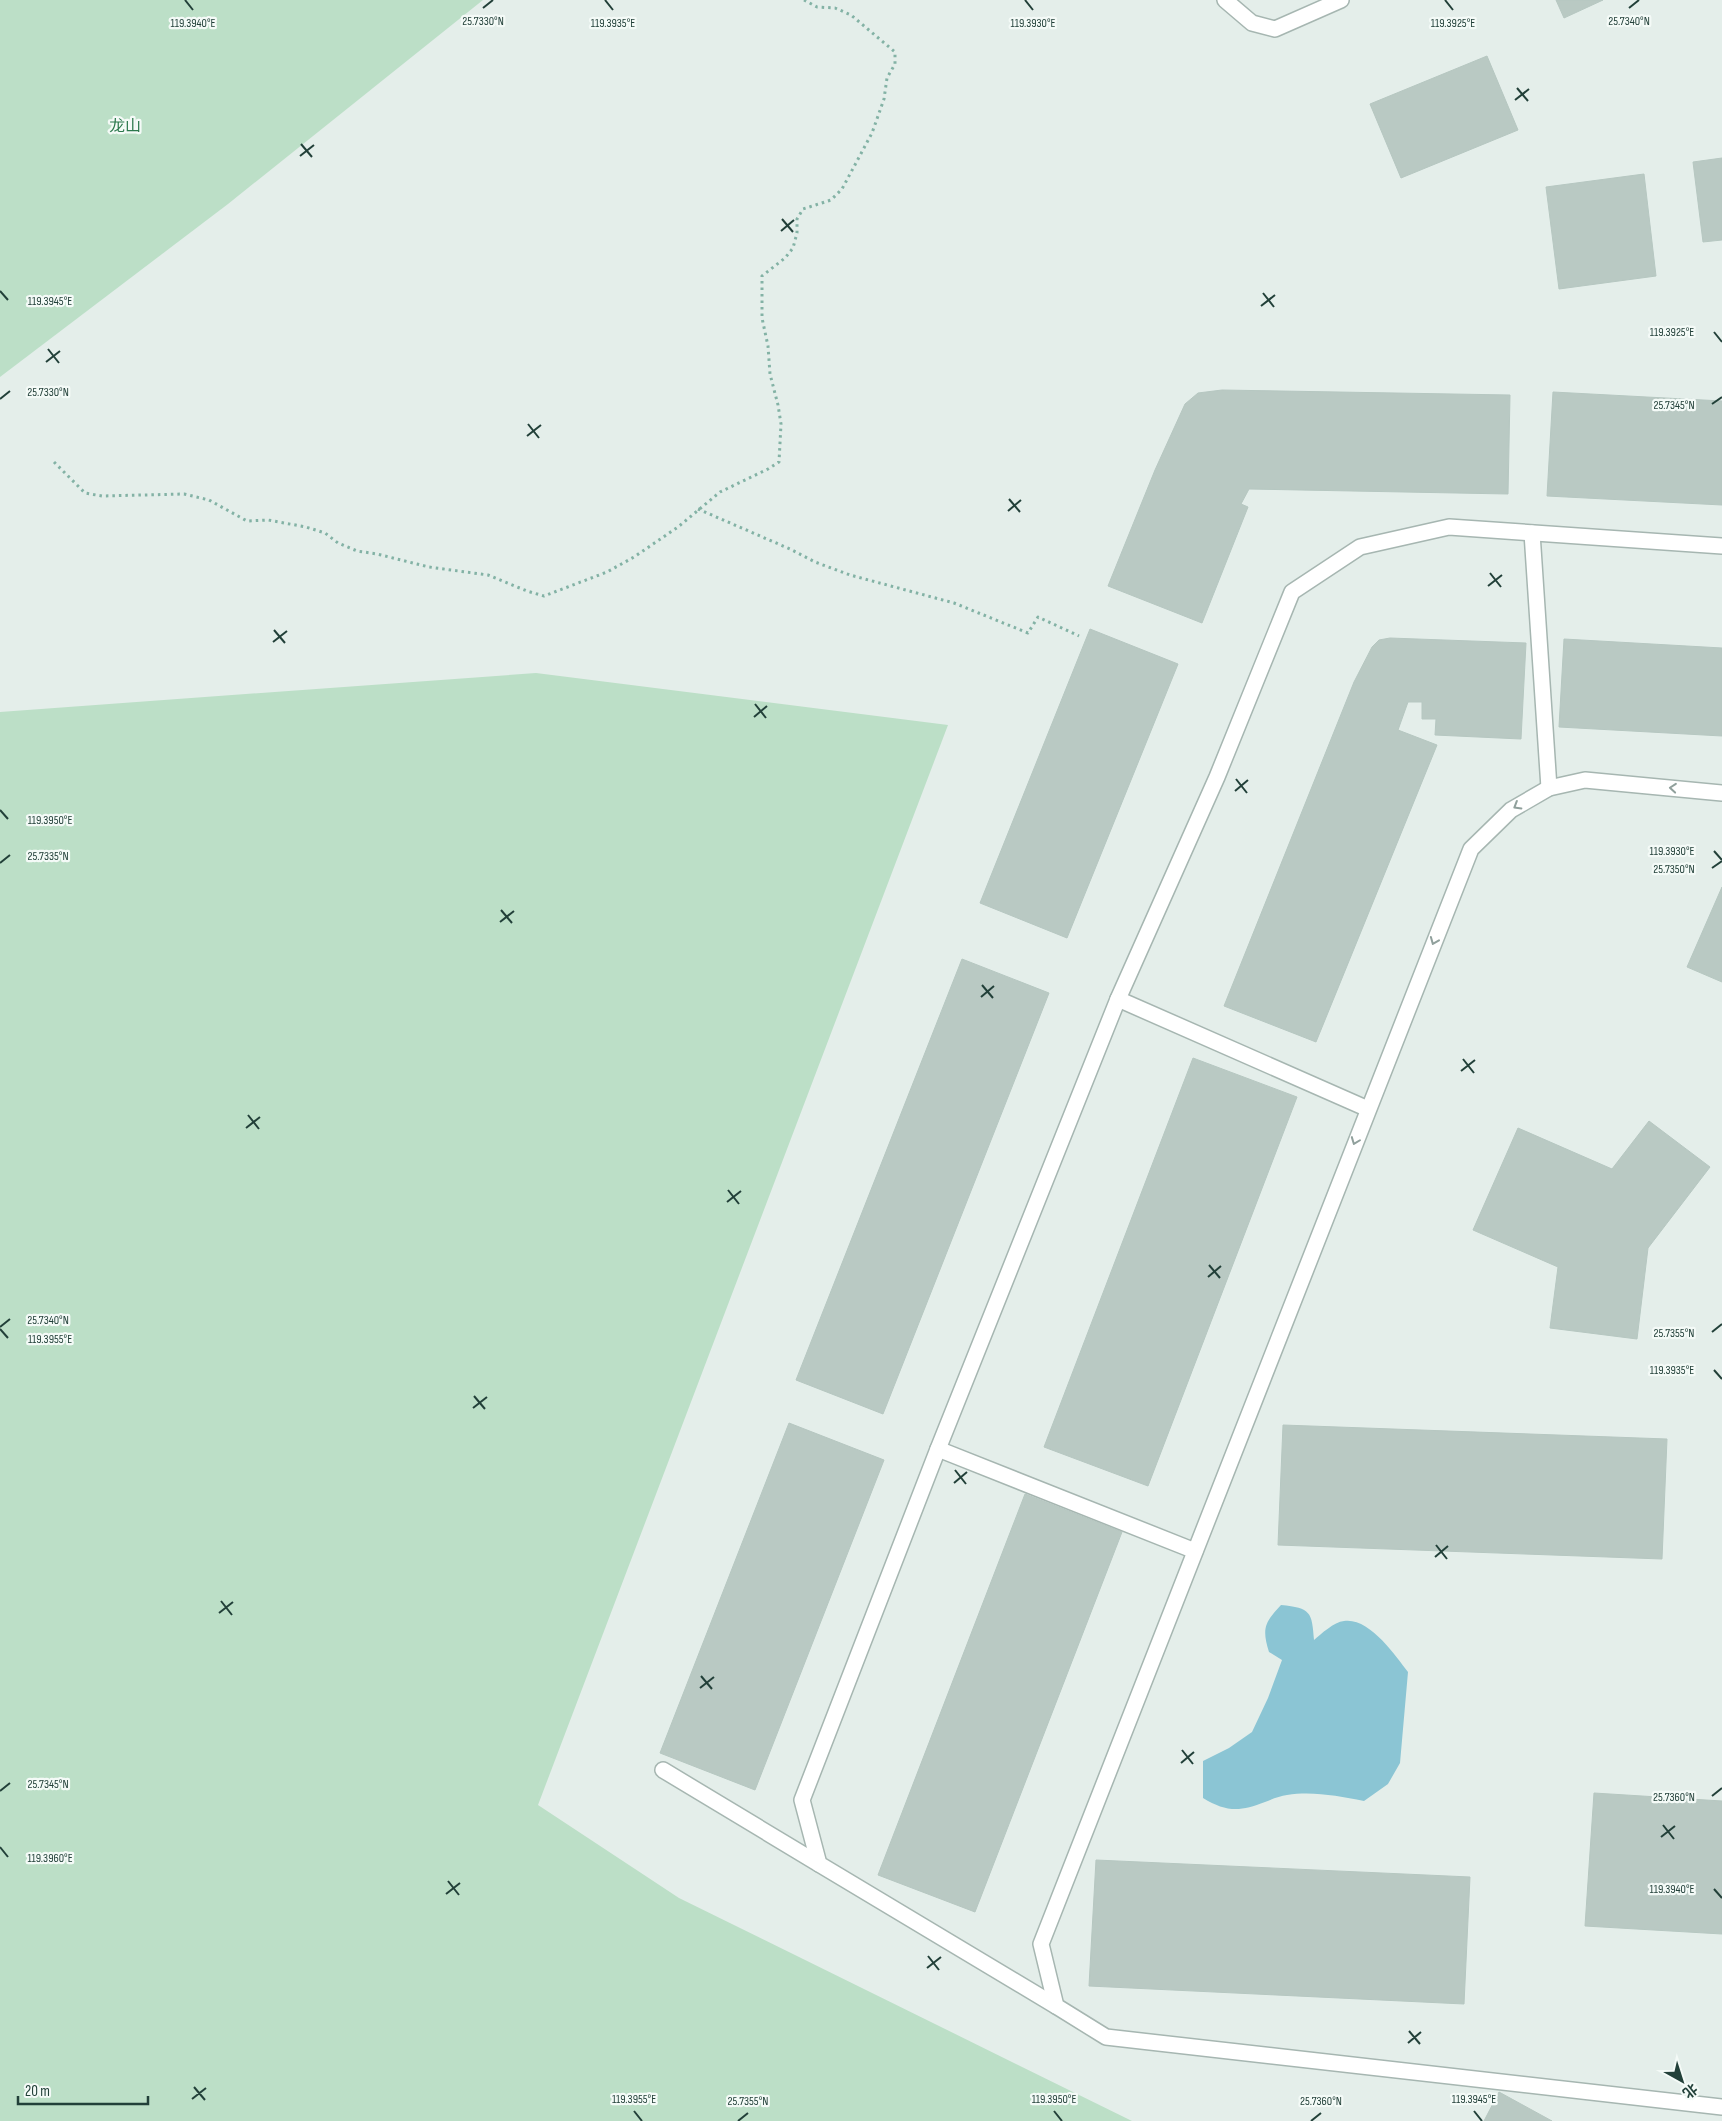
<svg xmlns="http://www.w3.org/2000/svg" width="1722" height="2121" font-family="'Sofia Sans Condensed','Noto Sans SC',sans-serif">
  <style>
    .green { fill: #bcdfc7 }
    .water { fill: #8bc5d4 }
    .building { fill: #b9c9c3; stroke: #b6c7c1 }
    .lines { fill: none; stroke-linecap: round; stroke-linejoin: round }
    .minor-casing { stroke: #a6b6b1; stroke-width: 18 }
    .path { stroke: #83b2a5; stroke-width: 3; stroke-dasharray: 2.5 4; stroke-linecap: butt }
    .minor { stroke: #fff; stroke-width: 15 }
    .oneway { stroke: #90a09c }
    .ticks { fill: none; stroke: #224039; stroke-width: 2 }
    .labels { text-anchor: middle; stroke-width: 4.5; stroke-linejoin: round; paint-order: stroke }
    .park-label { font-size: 16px; fill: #2b784c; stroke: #f4faf7 }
    .ticks-label { font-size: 12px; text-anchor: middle; fill: #224039; stroke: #f4faf7; stroke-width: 4.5; stroke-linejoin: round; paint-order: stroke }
  </style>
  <rect width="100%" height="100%" fill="#e4eeea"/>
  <g class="green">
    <polygon points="0,0 483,0 228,204 0,377"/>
    <polygon points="536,673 948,725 538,1805 679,1898 1132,2121 0,2121 0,712"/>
  </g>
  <path class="water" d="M1281 1605C1311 1608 1312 1612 1314 1640 1321 1634 1334 1622 1344 1621 1369 1617 1395 1655 1408 1672L1400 1763 1388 1784 1364 1801C1338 1796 1313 1791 1287 1795 1280 1796 1272 1799 1265 1802 1240 1812 1226 1812 1203 1798V1761L1229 1748 1252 1732 1268 1698 1282 1660 1269 1652C1262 1629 1264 1623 1281 1605Z"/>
  <g class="building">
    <polygon points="1556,0 1603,0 1564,18"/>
    <polygon points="1487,56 1518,130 1401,178 1370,104"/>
    <polygon points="1722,158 1722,240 1703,242 1693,162"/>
    <polygon points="1644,174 1656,276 1559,289 1546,187"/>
    <polygon points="1222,390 1510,395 1508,494 1249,489 1241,504 1248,507 1202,623 1108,586 1155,470 1185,404 1198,393"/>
    <polygon points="1553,392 1722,401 1722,505 1547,496"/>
    <polygon points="1090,629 1178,664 1067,938 980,903"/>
    <polygon points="1390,638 1526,643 1521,739 1435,735 1436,719 1422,719 1422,702 1408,702 1398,730 1437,745 1316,1042 1224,1006 1354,682 1372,647 1379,640"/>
    <polygon points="1564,639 1722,648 1722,736 1559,727"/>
    <polygon points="1722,887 1722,982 1687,967"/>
    <polygon points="962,959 1049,993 883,1414 796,1380"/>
    <polygon points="1193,1058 1297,1097 1148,1486 1044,1447"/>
    <polygon points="1649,1121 1710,1167 1648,1248 1637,1339 1550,1328 1558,1267 1473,1230 1518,1128 1612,1169"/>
    <polygon points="789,1423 884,1460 755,1790 660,1753"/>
    <polygon points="1283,1425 1667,1439 1662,1559 1278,1545"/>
    <polygon points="1025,1494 1122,1532 975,1912 878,1875"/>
    <polygon points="1594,1793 1722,1801 1722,1934 1585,1926"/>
    <polygon points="1096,1860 1470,1877 1464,2004 1089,1986"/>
    <polygon points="1499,2092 1552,2121 1484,2121"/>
  </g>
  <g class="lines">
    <g class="minor-casing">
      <g id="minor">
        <polyline points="1225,0 1252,23 1275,29 1341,0"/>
        <polyline points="1532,533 1549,788"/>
        <polyline points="1722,793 1585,780 1549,788 1511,810 1471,849 1041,1944 1056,2006 1106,2037 1722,2107"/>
        <polyline points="1118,999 1368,1109"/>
        <polyline points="938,1449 1195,1551"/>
        <polyline points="663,1770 819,1864"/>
        <polyline points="1056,2006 819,1864 802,1800 938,1449 1118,999 1217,777 1292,592 1360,547 1449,527 1722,546"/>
      </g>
    </g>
    <g class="path">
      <polyline points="54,462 85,493 102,496 184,494 209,500 247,521 268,520 306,527 325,533 338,543 357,551 377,554 429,567 488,575 527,591 544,596 607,572 634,557 678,527 720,492 768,469 779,462 781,424 778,405 770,374 768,346 762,318 762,276 785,258 793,248 797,233 797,219 803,209 831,200 842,189 872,133 884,99 887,78 895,64 895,52 851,15 835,8 817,7 804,0"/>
      <polyline points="698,509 790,549 815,562 850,575 954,603 1028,633 1038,617 1079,636"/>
    </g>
    <use href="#minor" class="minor"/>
  </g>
  <defs><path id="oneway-chevron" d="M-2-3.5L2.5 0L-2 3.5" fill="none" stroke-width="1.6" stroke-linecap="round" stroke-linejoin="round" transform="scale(1.25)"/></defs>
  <g class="oneway">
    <use href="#oneway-chevron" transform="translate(1673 788) rotate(-175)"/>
    <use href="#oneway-chevron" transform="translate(1517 806) rotate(149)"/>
    <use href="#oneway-chevron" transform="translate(1434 941) rotate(112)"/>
    <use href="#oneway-chevron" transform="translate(1355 1141) rotate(111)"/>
  </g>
  <path class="ticks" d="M185 0 193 10M605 0 613 10M1025 0 1033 10M1445 0 1453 10M483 8 493 0M1629 8 1639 0M1517 88 1528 101M1515 100 1529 89M301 144 312 157M300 156 314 145M782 219 793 232M781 231 794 220M0 291 8 300M1263 293 1274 307M1261 306 1275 295M1714 332 1722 342M48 349 59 363M46 362 60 351M0 399 10 391M1712 404 1722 397M528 424 539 438M527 436 541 425M1009 499 1020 512M1008 511 1021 500M1490 573 1501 587M1488 586 1502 575M274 630 285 643M273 642 287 631M755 704 766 718M754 717 767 706M1236 779 1247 793M1235 791 1248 780M0 810 8 819M1714 851 1722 860M0 863 10 855M1712 868 1722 861M501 910 512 923M500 922 514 911M982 985 993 998M981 997 994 986M1463 1059 1474 1073M1461 1071 1475 1060M248 1115 259 1129M246 1128 260 1117M728 1190 739 1204M727 1202 741 1191M1209 1265 1220 1278M1208 1277 1221 1266M0 1327 10 1319M0 1329 8 1338M1712 1332 1722 1324M1714 1370 1722 1379M474 1396 485 1409M473 1408 487 1397M955 1470 966 1484M954 1483 967 1472M1436 1545 1447 1559M1435 1557 1448 1546M221 1601 232 1615M219 1613 233 1602M701 1676 712 1689M700 1688 714 1677M1182 1750 1193 1764M1181 1763 1194 1752M0 1791 10 1783M1712 1796 1722 1788M1663 1825 1674 1839M1661 1837 1675 1826M0 1847 8 1857M448 1881 459 1895M1714 1889 1722 1898M446 1894 460 1883M928 1956 939 1970M927 1968 941 1957M1409 2031 1420 2044M1408 2043 1421 2032M194 2087 205 2100M192 2099 206 2088M634 2111 642 2121M1054 2111 1062 2121M1474 2111 1482 2121M738 2121 748 2113M1311 2121 1321 2113"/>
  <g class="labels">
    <g class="park-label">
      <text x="125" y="131">龙山</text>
    </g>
  </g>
  <g class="ticks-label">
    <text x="483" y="25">25.7330°N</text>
    <text x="1629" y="25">25.7340°N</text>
    <text x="193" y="27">119.3940°E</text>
    <text x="613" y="27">119.3935°E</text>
    <text x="1453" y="27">119.3925°E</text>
    <text x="1033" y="27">119.3930°E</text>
    <text x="50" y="305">119.3945°E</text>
    <text x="1672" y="336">119.3925°E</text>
    <text x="48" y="396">25.7330°N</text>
    <text x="1674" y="409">25.7345°N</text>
    <text x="50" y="824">119.3950°E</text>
    <text x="1672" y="855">119.3930°E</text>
    <text x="48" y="860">25.7335°N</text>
    <text x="1674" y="873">25.7350°N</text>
    <text x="48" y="1324">25.7340°N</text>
    <text x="1674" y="1337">25.7355°N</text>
    <text x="50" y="1343">119.3955°E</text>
    <text x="1672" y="1374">119.3935°E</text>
    <text x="48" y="1788">25.7345°N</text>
    <text x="1674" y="1801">25.7360°N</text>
    <text x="50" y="1862">119.3960°E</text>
    <text x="1672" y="1893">119.3940°E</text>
    <text x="634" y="2103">119.3955°E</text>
    <text x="1054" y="2103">119.3950°E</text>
    <text x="1474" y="2103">119.3945°E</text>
    <text x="748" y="2105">25.7355°N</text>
    <text x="1321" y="2105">25.7360°N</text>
  </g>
  <g transform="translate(1682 2081) rotate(141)" stroke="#f4faf7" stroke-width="4" paint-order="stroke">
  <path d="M0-4L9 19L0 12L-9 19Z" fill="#224039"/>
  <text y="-8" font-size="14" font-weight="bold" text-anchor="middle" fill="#224039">北</text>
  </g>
  <path d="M18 2096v8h130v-8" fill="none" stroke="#224039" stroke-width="2.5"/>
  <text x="25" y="2096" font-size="15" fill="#224039" stroke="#f4faf7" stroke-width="4" paint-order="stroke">20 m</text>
</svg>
